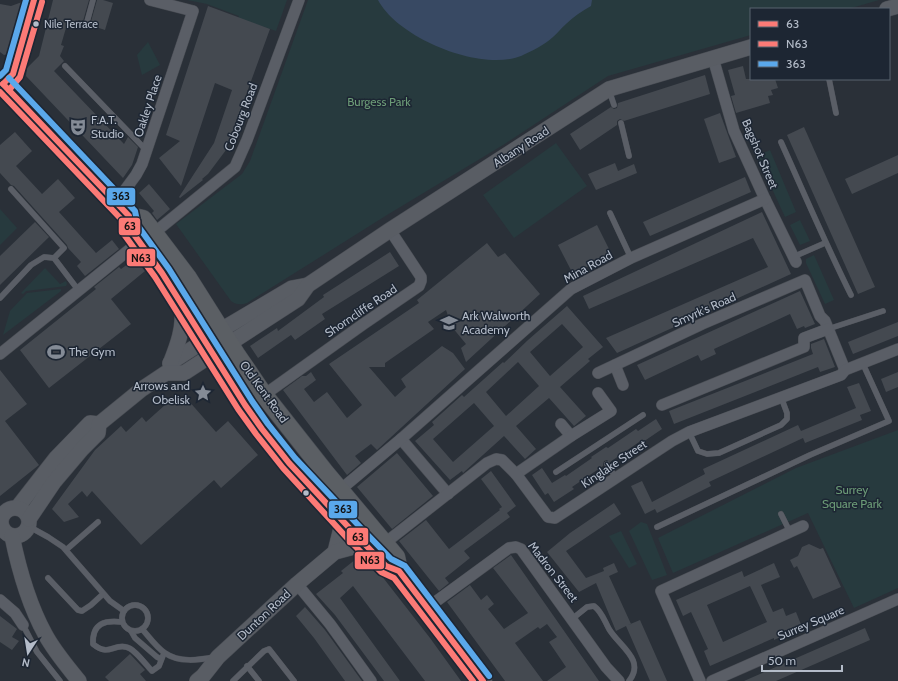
<svg xmlns="http://www.w3.org/2000/svg" width="898" height="681" font-family="Cabin,sans-serif">
  <style>
    .green { fill: #273a3e }
    .water { fill: #384963 }
    .building { fill: #444950; fill-rule: evenodd }
    .lines { fill: none; stroke-linecap: round; stroke-linejoin: round }
    .service-casing { stroke: #484c53; stroke-width: 6 }
    .minor-casing { stroke: #484c53; stroke-width: 12 }
    .secondary-casing { stroke: #484c53; stroke-width: 16 }
    .trunk-casing { stroke: #474c53; stroke-width: 19 }
    .service { stroke: #5a5e66; stroke-width: 5.5 }
    .minor { stroke: #5a5e66; stroke-width: 11 }
    .secondary { stroke: #595d64; stroke-width: 15 }
    .trunk { stroke: #5b5f64; stroke-width: 18 }
    .bus-1-casing { stroke: #1d2633; stroke-width: 9 }
    .bus-2-casing { stroke: #1d2633; stroke-width: 9 }
    .bus-3-casing { stroke: #1d2633; stroke-width: 9 }
    .bus-1 { stroke: #fc7a76; stroke-width: 6 }
    .bus-2 { stroke: #fc7a76; stroke-width: 6 }
    .bus-3 { stroke: #5aa8eb; stroke-width: 6 }
    .bus-dot { fill: #b4bcc9; stroke: #1d2633; stroke-width: 1.5 }
    .labels { text-anchor: middle; stroke-width: 3; stroke-linejoin: round; paint-order: stroke }
    .bus-label { font-size: 11px; fill: #b4bcc9; stroke: #1d2633; text-anchor: start }
    .park-label { font-size: 12px; fill: #6b9a76; stroke: #1d2633 }
    .street-label { font-size: 12px; fill: #b4bcc9; stroke: #1d2633 }
    .poi-label { font-size: 12px; fill: #b4bcc9; stroke: #1d2633; text-anchor: start }
    .line-badge { stroke: #1d2633; stroke-width: 1.5 }
    .pale-badge-label { font-size: 11px; text-anchor: middle; font-weight: bold; fill: #111 }
  </style>
  <rect width="100%" height="100%" fill="#2a3038"/>
  <g class="green">
    <polygon points="187,0 287,0 276,31 238,18 239,16 207,4"/>
    <path d="M308 0H879L848 9H751V35L608 76 503 145 387 215 247 303C241 305 236 305 231 301L176 224 242 174 250 161Z"/>
    <polygon points="148,42 160,65 142,75 137,55"/>
    <polygon points="556,143 587,186 514,238 483,195"/>
    <polygon points="770,150 796,212 785,217 757,156"/>
    <polygon points="0,209 17,228 0,245"/>
    <polygon points="800,220 810,241 800,245 790,225"/>
    <polygon points="814,255 834,300 825,304 806,263 806,259"/>
    <polygon points="45,268 60,284 66,281 67,284 66,286 26,291 23,294 21,293"/>
    <polygon points="61,289 61,291 3,335 10,311 27,293"/>
    <polygon points="898,430 898,588 854,608 808,513 673,573 658,538 796,468"/>
    <polygon points="641,522 647,524 667,575 652,580 629,531"/>
    <polygon points="621,531 637,564 629,568 609,536"/>
  </g>
  <path class="water" d="M378 0H592L591 6C582 11 573 17 566 24 561 28 558 33 553 37 544 45 532 51 521 56 480 72 398 38 378 0Z"/>
  <g class="building">
    <polygon points="53,0 89,0 83,21 83,25 68,21 61,45 64,46 60,56 64,61 54,71 124,144 128,137 138,147 132,165 123,178 26,76 27,68 39,56"/>
    <polygon points="97,0 103,0 113,3 105,30 90,25"/>
    <polygon points="22,2 9,54 4,55 0,52 0,4 11,6"/>
    <polygon points="208,6 270,29 226,150 208,174 202,179 203,180 180,198 179,197 214,143 232,90 215,83 181,186 159,158 180,141 166,135"/>
    <polygon points="743,66 746,79 775,79 778,88 771,90 773,95 768,96 770,103 736,113 731,96 735,95 728,70"/>
    <polygon points="705,75 710,94 624,121 620,119 617,121 617,125 580,150 570,134 611,107 614,109 617,108 618,103"/>
    <polygon points="720,113 736,157 719,163 704,119"/>
    <polygon points="804,127 875,287 858,294 787,135"/>
    <polygon points="15,132 32,151 16,166 42,194 58,179 75,198 59,212 96,253 112,240 119,249 85,276 77,266 81,262 68,248 67,245 14,186 11,185 0,173 0,145"/>
    <polygon points="898,155 898,173 852,194 845,179"/>
    <polygon points="615,163 618,171 634,164 637,173 596,190 588,174"/>
    <polygon points="745,177 751,192 650,236 643,222"/>
    <polygon points="149,184 170,209 157,220 152,213 154,211 139,193"/>
    <polygon points="762,212 791,274 617,353 606,338 768,267 753,238 589,309 583,296"/>
    <polygon points="35,222 49,237 0,285 0,256"/>
    <polygon points="597,225 612,255 573,274 558,245"/>
    <polygon points="487,243 498,257 505,253 540,294 466,362 461,348 466,344 452,327 446,310 428,322 434,329 385,363 385,367 369,367 395,397 406,387 401,379 442,346 453,353 465,369 377,450 371,444 355,456 361,463 347,475 283,390 302,376 306,376 311,372 316,380 304,389 314,402 327,392 347,418 362,405 329,364 419,303 417,300"/>
    <polygon points="390,252 399,266 322,314 325,319 295,340 291,335 258,358 250,346 277,328 278,331 324,297 323,295"/>
    <polygon points="135,259 145,271 111,299 131,324 49,388 20,350 96,289 94,287 119,267 121,269"/>
    <polygon points="800,291 815,324 805,328 804,326 797,329 790,314 714,349 716,354 701,361 698,355 645,380 637,365"/>
    <path d="M567 306 603 347 588 359 590 361 560 387 586 416 574 426 549 398 516 426 536 449 525 459 504 436 463 473 462 471 450 480 415 441 434 425 432 422 462 395 464 397 503 362 504 363 528 340ZM562 324 583 347 550 376 530 352ZM518 362 539 386 506 416 486 392ZM474 403 494 426 453 462 433 439Z"/>
    <polygon points="898,322 898,336 853,354 848,342"/>
    <polygon points="824,339 835,367 820,372 818,367 674,424 669,411 813,354 811,348 811,344"/>
    <polygon points="0,370 27,404 5,421 39,465 0,496"/>
    <polygon points="898,372 898,387 886,392 881,379"/>
    <polygon points="859,383 871,411 860,415 862,420 805,443 803,438 709,482 711,486 657,513 655,509 645,514 631,486 642,481 652,502 705,474 703,469 798,425 801,431 856,408 847,387"/>
    <polygon points="175,396 183,404 188,400 216,432 228,421 258,455 221,488 214,480 141,545 92,491 87,497 82,491 68,504 79,517 64,522 52,509 95,450 121,426 126,432 142,417 146,422"/>
    <polygon points="656,419 662,429 643,442 642,440 610,462 607,460 604,461 603,464 603,466 572,487 574,489 554,502 548,493 545,495 532,475 542,468 552,483 565,475 566,476 592,458 591,457 606,447 608,448 636,429 638,431"/>
    <polygon points="397,453 433,496 392,529 357,487"/>
    <polygon points="491,471 516,506 507,513 510,517 464,551 470,558 445,578 449,583 439,591 399,541 426,520 449,549 500,510 499,509 502,507 481,479"/>
    <polygon points="614,503 621,514 566,551 586,578 604,571 603,568 614,563 618,572 609,576 631,624 628,625 640,620 667,681 650,681 626,626 616,631 596,583 579,592 547,552 570,533"/>
    <polygon points="809,544 820,549 823,548 841,587 813,599 797,566 794,568 790,560 798,556 802,547"/>
    <polygon points="361,555 378,575 379,574 381,575 430,638 461,681 425,681 353,586 340,598 400,681 384,681 335,615 316,594 343,573 341,571"/>
    <polygon points="511,555 599,681 547,681 566,667 549,642 557,637 547,624 540,629 538,627 515,643 543,681 505,681 447,602 470,585 481,600 487,595 494,604 488,609 504,629 528,613 493,568"/>
    <path d="M774 563 780 577 761 585 773 612 783 608 786 616 796 612 802 627 774 640V638L710 666 704 651 708 649 691 612 683 616 676 600 742 571 744 577ZM750 586 767 622 723 642 707 605Z"/>
    <polygon points="305,607 325,630 362,681 345,681 314,638 296,616"/>
    <polygon points="0,616 17,629 12,637 19,641 12,650 0,642"/>
    <polygon points="865,628 870,640 776,681 744,681"/>
    <polygon points="130,654 145,670 140,674 146,681 109,681 105,677"/>
  </g>
  <g class="lines">
    <g class="service-casing">
      <g id="service">
        <polyline points="87,22 93,0"/>
        <polyline points="65,66 147,151"/>
        <polyline points="829,79 836,113"/>
        <polyline points="609,90 614,105"/>
        <polyline points="621,123 629,156"/>
        <path d="M781 142C804 193 826 245 851 295"/>
        <polyline points="11,189 64,248 54,258"/>
        <polyline points="610,213 631,258"/>
        <polyline points="793,257 825,243"/>
        <polyline points="0,298 31,265 44,257 54,258 79,291"/>
        <polyline points="828,329 883,311"/>
        <polyline points="689,432 698,451 707,454 719,453 781,425 787,419 787,413 781,397"/>
        <polyline points="607,464 616,478"/>
        <polyline points="556,472 643,415"/>
        <polyline points="781,514 790,532"/>
        <polyline points="28,526 48,537 63,547 110,601 124,611"/>
        <polyline points="657,527 810,455 889,421 863,364"/>
        <polyline points="66,550 98,522"/>
        <polyline points="48,578 78,610 82,611 91,605 103,594"/>
        <circle cx="135" cy="618" r="13"/>
        <path d="M572 619 587 607 594 606C602 612 604 620 609 629 619 646 646 660 629 681"/>
        <path d="M122 622C105 620 92 623 93 644 109 657 112 644 126 647 134 648 146 665 152 671L159 666 164 653"/>
        <polyline points="23,625 37,652 60,681"/>
        <path d="M143 630C149 637 157 648 165 653 179 663 199 660 215 657"/>
        <polyline points="131,631 135,638 157,657 161,659"/>
        <polyline points="247,666 259,681"/>
        <polyline points="233,681 264,651 269,649 294,681"/>
      </g>
    </g>
    <g class="minor-casing">
      <g id="minor">
        <polyline points="713,58 734,131 765,199 796,262"/>
        <polyline points="116,202 136,175 142,164 193,11 150,0"/>
        <polyline points="154,233 235,167 247,140 299,0"/>
        <polyline points="0,354 140,241"/>
        <polyline points="615,365 623,385"/>
        <polyline points="598,373 702,324 805,280 820,316 825,321 845,370"/>
        <polyline points="264,395 362,325 419,286 421,281 421,277 390,230"/>
        <polyline points="662,405 804,347 804,338 828,329"/>
        <polyline points="561,424 571,436"/>
        <polyline points="401,439 448,494"/>
        <polyline points="516,474 571,436 611,411 598,393"/>
        <polyline points="340,490 401,439 571,289 631,258 765,199"/>
        <polyline points="385,543 487,463 496,459 502,460 516,474 548,517 555,518 672,441 689,432 841,375 845,370 898,349"/>
        <polyline points="297,584 330,624 371,681"/>
        <polyline points="0,600 15,613 23,625"/>
        <polyline points="427,608 509,548 516,547 521,549 606,667 619,681"/>
        <polyline points="700,681 661,591 803,526"/>
        <polyline points="712,681 898,599"/>
      </g>
    </g>
    <g class="secondary-casing">
      <g id="secondary">
        <polyline points="887,9 898,6"/>
        <polyline points="3,84 13,74 34,0"/>
        <polyline points="170,363 221,330 292,288 308,285"/>
        <path d="M170 364C178 344 184 328 182 306"/>
        <polyline points="17,508 56,458 90,423 99,424"/>
        <circle cx="15" cy="522" r="14"/>
        <polyline points="29,519 54,482 82,449 98,433 99,424 142,389 166,373 184,373 298,299 308,285 390,230 609,89 751,47"/>
        <path d="M12 536C19 570 28 603 45 634 54 651 67 666 79 681"/>
        <polyline points="335,552 345,512"/>
        <polyline points="197,681 203,676 218,657 297,584 335,552 365,544"/>
      </g>
    </g>
    <g class="trunk-casing">
      <g id="trunk">
        <polyline points="0,82 129,216 143,219 154,233 188,278 236,354 264,395 324,471 396,557 399,571 483,681"/>
        <polyline points="129,216 130,229 162,273 245,405 262,429 289,463 354,533 386,566 399,571"/>
      </g>
    </g>
    <use href="#service" class="service"/>
    <use href="#minor" class="minor"/>
    <use href="#secondary" class="secondary"/>
    <use href="#trunk" class="trunk"/>
    <g class="bus-1-casing">
      <g id="bus-1">
        <polyline points="3,84 129,216 130,229 162,273 245,405 262,429 289,463 354,533 386,566 399,571 483,681"/>
        <polyline points="3,84 13,74 34,0"/>
      </g>
    </g>
    <g class="bus-2-casing">
      <g id="bus-2">
        <polyline points="9,90 20,77 42,2"/>
        <polyline points="0,92 121,219 123,233 155,277 238,409 256,434 283,468 348,539 381,572 394,578 473,681"/>
      </g>
    </g>
    <g class="bus-3-casing">
      <g id="bus-3">
        <polyline points="0,76 6,70 26,0"/>
        <polyline points="9,78 135,211 138,226 169,269 252,401 268,424 295,458 360,527 391,559 405,566 489,676"/>
      </g>
    </g>
    <use href="#bus-1" class="bus-1"/>
    <use href="#bus-2" class="bus-2"/>
    <use href="#bus-3" class="bus-3"/>
  </g>
  <defs>
    <g id="theatre-bare" transform="scale(1.38)"><path d="M-5-5.5Q0-4 5-5.5V0Q5 5 0 6Q-5 5-5 0ZM-3.3-2.5H-1v1.5H-3.3ZM1-2.5H3.3v1.5H1ZM-2.8 1Q0 5.5 2.8 1Z" fill="#848b96" stroke="#1d2633" stroke-width="2.5" paint-order="stroke"/></g>
    <g id="school-bare" transform="scale(1.38)"><path d="M0-5L7-2L0 1L-7-2ZM-4 1L0 2.5L4 1V4Q0 6-4 4Z" fill="#848b96" stroke="#1d2633" stroke-width="2.5" paint-order="stroke"/></g>
    <g id="stadium-bare" transform="scale(1.38)"><path d="M0-5a6.5 5 0 1 0 0 10a6.5 5 0 1 0 0-10ZM-3.5-1.8h7v3.6h-7Z" fill="#848b96" stroke="#1d2633" stroke-width="2.5" paint-order="stroke"/></g>
    <g id="sight-bare" transform="scale(1.38)"><path d="M0-6L1.8-2.2L6-1.7L2.9 1.2L3.7 5.4L0 3.3L-3.7 5.4L-2.9 1.2L-6-1.7L-1.8-2.2Z" fill="#848b96" stroke="#1d2633" stroke-width="2.5" paint-order="stroke"/></g>
  </defs>
  <g fill-rule="evenodd">
    <use href="#theatre-bare" x="78" y="127"/>
    <use href="#school-bare" x="449" y="323"/>
    <use href="#stadium-bare" x="56" y="352"/>
    <use href="#sight-bare" x="203" y="393"/>
  </g>
  <g class="bus-dot">
    <circle cx="36" cy="24" r="3.5"/>
    <circle cx="306" cy="493" r="3.5"/>
  </g>
  <g class="labels">
    <g class="bus-label">
      <text x="44" y="28">Nile Terrace</text>
    </g>
    <g class="park-label">
      <text x="379" y="106">Burgess Park</text>
      <text x="852" y="494">Surrey<tspan x="852" dy="14">Square Park</tspan></text>
    </g>
    <g class="street-label">
      <text transform="translate(148 106) rotate(-72)" y="4">Oakley Place</text>
      <text transform="translate(241 117) rotate(-69)" y="4">Cobourg Road</text>
      <text transform="translate(521 147) rotate(-33)" y="4">Albany Road</text>
      <text transform="translate(760 154) rotate(67)" y="4">Bagshot Street</text>
      <text transform="translate(588 267) rotate(-29)" y="4">Mina Road</text>
      <text transform="translate(704 310) rotate(-24)" y="4">Smyrk's Road</text>
      <text transform="translate(361 311) rotate(-34)" y="4">Shorncliffe Road</text>
      <text transform="translate(264 392) rotate(54)" y="4">Old Kent Road</text>
      <text transform="translate(614 464) rotate(-34)" y="4">Kinglake Street</text>
      <text transform="translate(553 572) rotate(52)" y="4">Madron Street</text>
      <text transform="translate(264 615) rotate(-43)" y="4">Dunton Road</text>
      <text transform="translate(811 623) rotate(-23)" y="4">Surrey Square</text>
    </g>
    <g class="poi-label">
      <text x="91" y="124">F.A.T.<tspan x="91" dy="14">Studio</tspan></text>
      <text x="462" y="320">Ark Walworth<tspan x="462" dy="14">Academy</tspan></text>
      <text x="69" y="356">The Gym</text>
      <text x="190" y="390" text-anchor="end">Arrows and<tspan x="190" dy="14">Obelisk</tspan></text>
    </g>
  </g>
  <g class="line-badge">
    <rect x="106" y="187" width="30" height="19" rx="4" fill="#5aa8eb"/>
    <rect x="118" y="217" width="23" height="19" rx="4" fill="#fc7a76"/>
    <rect x="126" y="248" width="30" height="19" rx="4" fill="#fc7a76"/>
    <rect x="328" y="500" width="30" height="19" rx="4" fill="#5aa8eb"/>
    <rect x="346" y="527" width="23" height="19" rx="4" fill="#fc7a76"/>
    <rect x="354" y="551" width="31" height="19" rx="4" fill="#fc7a76"/>
  </g>
  <g class="pale-badge-label">
    <text x="121" y="200">363</text>
    <text x="130" y="230">63</text>
    <text x="141" y="262">N63</text>
    <text x="343" y="513">363</text>
    <text x="358" y="541">63</text>
    <text x="370" y="564">N63</text>
  </g>
  <rect x="750" y="8" width="140" height="72" fill="#1d2633" stroke="#59626f"/>
  <rect x="758" y="21" width="20" height="6" fill="#fc7a76" stroke="#59626f"/>
  <text x="786" y="28" font-size="12" fill="#b4bcc9">63</text>
  <rect x="758" y="41" width="20" height="6" fill="#fc7a76" stroke="#59626f"/>
  <text x="786" y="48" font-size="12" fill="#b4bcc9">N63</text>
  <rect x="758" y="61" width="20" height="6" fill="#5aa8eb" stroke="#59626f"/>
  <text x="786" y="68" font-size="12" fill="#b4bcc9">363</text>
  <g transform="translate(28 653) rotate(192)" stroke="#1d2633" stroke-width="3" paint-order="stroke">
  <path d="M0-3L7 15L0 10L-7 15Z" fill="#b4bcc9"/>
  <text y="-6" font-size="11" font-weight="bold" text-anchor="middle" fill="#b4bcc9">N</text>
  </g>
  <path d="M762 665v6h80v-6" fill="none" stroke="#b4bcc9" stroke-width="2"/>
  <text x="768" y="665" font-size="12" fill="#b4bcc9" stroke="#1d2633" stroke-width="3" paint-order="stroke">50 m</text>
</svg>
